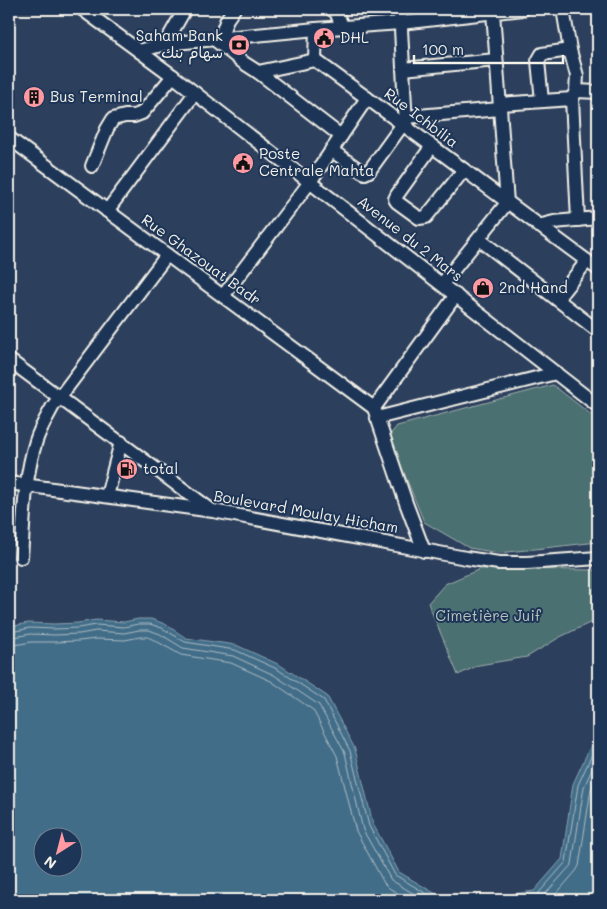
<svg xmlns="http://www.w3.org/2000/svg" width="607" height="909" font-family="Mali,'Playpen Sans Arabic',sans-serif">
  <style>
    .green { fill: #4c6f71; stroke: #a0b0ac }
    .water { fill: #426d89; stroke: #89a2af; fill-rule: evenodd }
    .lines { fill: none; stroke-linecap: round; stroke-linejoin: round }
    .shore { stroke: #adbcc2; stroke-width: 1 }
    .minor-casing { stroke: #f4f1e8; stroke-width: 16 }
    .minor { stroke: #1d3557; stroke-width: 12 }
    .labels { text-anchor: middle; stroke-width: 4; stroke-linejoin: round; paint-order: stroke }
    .poi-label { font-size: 15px; fill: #f4f1e8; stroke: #1d3557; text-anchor: start }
    .street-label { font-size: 15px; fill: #f4f1e8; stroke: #1d3557 }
    .park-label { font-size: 15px; fill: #b9c4be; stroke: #1d3557 }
  </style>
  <rect width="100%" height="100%" fill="#2c3f5d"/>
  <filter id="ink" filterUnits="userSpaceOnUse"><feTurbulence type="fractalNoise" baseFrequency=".02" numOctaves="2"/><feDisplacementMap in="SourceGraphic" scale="10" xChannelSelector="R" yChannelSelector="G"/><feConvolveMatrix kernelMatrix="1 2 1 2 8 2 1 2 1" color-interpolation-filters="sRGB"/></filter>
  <g filter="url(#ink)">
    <g class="green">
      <polygon points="553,385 598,420 598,542 499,553 469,548 424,522 389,436 397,426"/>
      <polygon points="480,569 598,570 598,619 560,637 527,657 479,665 458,675 428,603 445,584"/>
    </g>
    <g class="water">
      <path d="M138 619H151L165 624 186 638 236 645 280 665 327 696 355 749 373 824 399 872 446 900H9V627L28 623 54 624 78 623 96 620 124 622ZM42 836H72V866H42Z"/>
      <polygon points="598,739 598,900 508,900 499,898 495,900 473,900 534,891 562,859 573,784 590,747"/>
    </g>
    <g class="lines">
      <g class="shore">
        <polyline points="9,632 21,630 29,628 55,629 78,628 96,625 124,627 138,624 150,624 162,628 185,642 235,650 277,669 324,700 350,751 369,826 395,875 437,900"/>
        <polyline points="9,638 30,634 55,635 79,634 96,631 124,633 139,630 149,630 160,634 183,648 233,656 274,675 319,705 345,753 363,830 391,880 424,900"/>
        <polyline points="9,646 31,642 55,642 79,641 96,639 125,640 140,637 148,637 156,641 181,655 231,663 271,681 313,710 337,756 356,831 384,883 389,888 409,900"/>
        <polyline points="508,900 537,895 566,862 578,785 594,750 598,746"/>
        <polyline points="540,900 572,864 584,787 598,756"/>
        <polyline points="551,900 576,871 579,866 591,789 598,774"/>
      </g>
      <g class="minor-casing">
        <g id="minor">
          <polyline points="82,9 173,76 598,406"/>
          <polyline points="331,9 336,12 343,28"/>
          <polyline points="400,9 406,126"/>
          <polyline points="563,9 570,50 577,76 576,91 572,99"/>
          <path d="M214 39 244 63 258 72 315 60C410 129 504 200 598 269"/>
          <polyline points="220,39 227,19 234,9"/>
          <polyline points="165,44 185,9"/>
          <polyline points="139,51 165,44 316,29 401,23 523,9"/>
          <polyline points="315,60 316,29"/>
          <polyline points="403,69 496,60"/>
          <polyline points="258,72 341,136"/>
          <polyline points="576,91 598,92"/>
          <polyline points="542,101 538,61 542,54 570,50"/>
          <polyline points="500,104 572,99 578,220"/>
          <polyline points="406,117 500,109"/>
          <polyline points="9,138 374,408"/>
          <polyline points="432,146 397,195 395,199 397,202 419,218 426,217 464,170"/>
          <polyline points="331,150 361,171 365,173 369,171 403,124"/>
          <polyline points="92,166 107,129 113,119 125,116 134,116 142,113 173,76"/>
          <polyline points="107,211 195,93"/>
          <polyline points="538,226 554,222 598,218"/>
          <polyline points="479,239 598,331"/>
          <polyline points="442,284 507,203 493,12"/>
          <polyline points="223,296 310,182 367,98"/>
          <polyline points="557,299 587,261"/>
          <polyline points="9,360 211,510"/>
          <polyline points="377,418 556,373"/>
          <polyline points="9,483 213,511 466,558 499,563 527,563 598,558"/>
          <polyline points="107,496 121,442"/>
          <polyline points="424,551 406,503 374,408 456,295"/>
          <path d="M21 557C24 519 24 478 36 441 40 428 47 417 53 406L167 255"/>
        </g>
      </g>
      <use href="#minor" class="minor"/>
    </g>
  </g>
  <defs>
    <g id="civic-disc" transform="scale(1.125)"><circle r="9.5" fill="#ff9aa2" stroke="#1d3557"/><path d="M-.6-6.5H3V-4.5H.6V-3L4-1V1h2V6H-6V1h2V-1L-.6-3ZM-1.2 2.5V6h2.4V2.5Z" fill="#111"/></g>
    <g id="bank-disc" transform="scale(1.125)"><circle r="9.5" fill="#ff9aa2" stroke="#1d3557"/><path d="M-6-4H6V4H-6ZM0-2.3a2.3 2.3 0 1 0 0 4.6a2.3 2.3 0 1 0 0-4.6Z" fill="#111"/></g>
    <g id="building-disc" transform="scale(1.125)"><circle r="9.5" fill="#ff9aa2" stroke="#1d3557"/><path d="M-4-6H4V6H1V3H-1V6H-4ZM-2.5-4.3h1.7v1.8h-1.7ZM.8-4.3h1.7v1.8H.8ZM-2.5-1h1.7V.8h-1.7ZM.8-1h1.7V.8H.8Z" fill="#111"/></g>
    <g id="shop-disc" transform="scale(1.125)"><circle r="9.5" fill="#ff9aa2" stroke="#1d3557"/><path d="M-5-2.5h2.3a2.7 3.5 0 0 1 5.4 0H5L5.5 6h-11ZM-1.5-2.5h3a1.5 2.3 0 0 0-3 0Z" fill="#111"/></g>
    <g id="fuel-disc" transform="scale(1.125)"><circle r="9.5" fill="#ff9aa2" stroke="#1d3557"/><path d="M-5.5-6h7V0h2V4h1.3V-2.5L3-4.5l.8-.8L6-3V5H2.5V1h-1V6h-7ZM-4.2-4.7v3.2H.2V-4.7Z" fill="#111"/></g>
  </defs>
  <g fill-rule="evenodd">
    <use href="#civic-disc" x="324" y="38"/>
    <use href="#bank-disc" x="239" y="45"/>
    <use href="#building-disc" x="34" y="97"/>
    <use href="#civic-disc" x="243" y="163"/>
    <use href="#shop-disc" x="483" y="288"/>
    <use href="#fuel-disc" x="127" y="469"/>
  </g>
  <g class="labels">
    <g class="poi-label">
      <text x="223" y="41" text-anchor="end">Saham Bank<tspan x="223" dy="17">سهام بنك</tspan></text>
      <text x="340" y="43">DHL</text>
      <text x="50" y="102">Bus Terminal</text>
      <text x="259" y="159">Poste<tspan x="259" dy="17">Centrale Mahta</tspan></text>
      <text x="499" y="293">2nd Hand</text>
      <text x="143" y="474">total</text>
    </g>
    <g class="street-label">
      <text transform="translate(421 118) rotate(37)" y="5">Rue Ichbilia</text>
      <text transform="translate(410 239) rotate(38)" y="5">Avenue du 2 Mars</text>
      <text transform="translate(201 260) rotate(36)" y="5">Rue Ghazouat Badr</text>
      <text transform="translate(306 512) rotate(10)" y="5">Boulevard Moulay Hicham</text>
    </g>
    <g class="park-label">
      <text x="488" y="621">Cimetière Juif</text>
    </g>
  </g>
  <rect width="607" height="909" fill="none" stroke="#1d3557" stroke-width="30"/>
  <rect x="15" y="15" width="577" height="879" fill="none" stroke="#f4f1e8" stroke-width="2" filter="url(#ink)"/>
  <g transform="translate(58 852) rotate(216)"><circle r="24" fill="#1d3557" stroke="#738091"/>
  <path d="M0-4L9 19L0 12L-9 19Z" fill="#ff9aa2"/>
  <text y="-8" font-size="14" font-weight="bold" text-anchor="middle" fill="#f4f1e8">N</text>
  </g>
  <path d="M414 55v8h149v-8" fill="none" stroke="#f4f1e8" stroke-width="2.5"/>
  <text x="422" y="55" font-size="15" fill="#f4f1e8" stroke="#1d3557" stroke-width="4" paint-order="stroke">100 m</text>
</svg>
